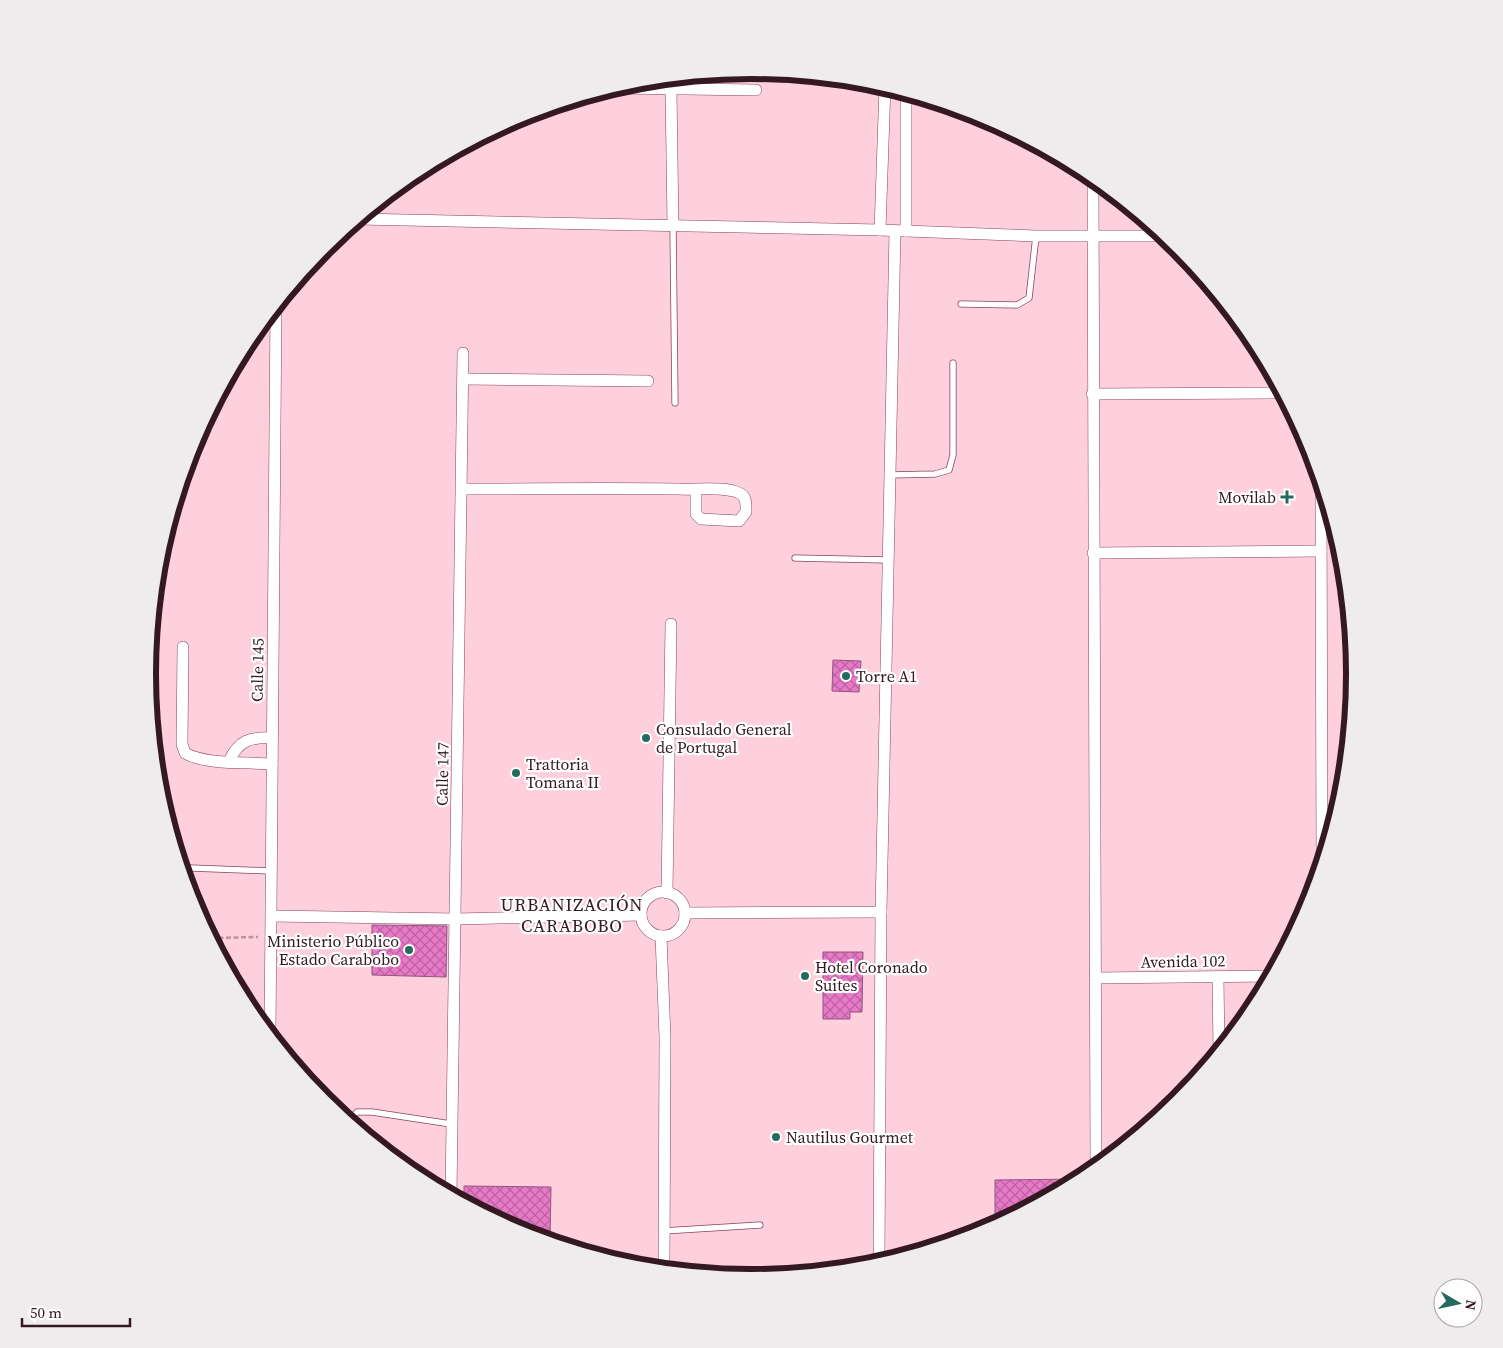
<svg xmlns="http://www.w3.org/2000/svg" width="1503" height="1348" font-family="'Source Serif 4',serif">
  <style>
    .building { fill: url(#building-cross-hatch); stroke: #8f567d }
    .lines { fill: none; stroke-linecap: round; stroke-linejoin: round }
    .lane-casing { stroke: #85445b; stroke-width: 7 }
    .street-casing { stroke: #85445b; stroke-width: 12 }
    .path { stroke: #bc939f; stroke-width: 2.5; stroke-dasharray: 5 2.5; stroke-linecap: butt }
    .lane { stroke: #fff; stroke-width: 5.5 }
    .street { stroke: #fff; stroke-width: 11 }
    .poi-dot { fill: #246a5e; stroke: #fefefe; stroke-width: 2 }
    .labels { text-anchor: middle; stroke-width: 4.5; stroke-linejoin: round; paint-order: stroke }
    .poi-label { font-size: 16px; fill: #341822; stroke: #fefefe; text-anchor: start }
    .street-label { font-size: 16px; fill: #341822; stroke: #fefefe }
    .neighbourhood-label { font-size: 18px; letter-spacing: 1px; fill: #341822; stroke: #fefefe }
    .rim { fill: none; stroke: #341822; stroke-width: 6 }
  </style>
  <defs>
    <pattern id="building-cross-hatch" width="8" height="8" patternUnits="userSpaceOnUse" patternTransform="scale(1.25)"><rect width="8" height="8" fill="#e779c7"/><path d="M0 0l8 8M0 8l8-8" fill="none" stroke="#bc62a1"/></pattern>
  </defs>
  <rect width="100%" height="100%" fill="#fecfdc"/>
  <g class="building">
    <polygon points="833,660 861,661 859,692 832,691"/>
    <polygon points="372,925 447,926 446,977 372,975"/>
    <polygon points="823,952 863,952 862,1012 850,1012 850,1019 823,1019"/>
    <polygon points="1082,1179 995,1225 995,1180"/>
    <polygon points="464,1186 551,1187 550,1241 520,1232 464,1202"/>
  </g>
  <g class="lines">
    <g class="lane-casing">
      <g id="lane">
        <polyline points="673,226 675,403"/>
        <polyline points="961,304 1017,305 1029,298 1036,236"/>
        <polyline points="890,475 935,474 949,470 953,455 953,363"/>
        <polyline points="795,558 888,560"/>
        <polyline points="191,868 271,871"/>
        <polyline points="349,1121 357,1112 372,1112 451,1124"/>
        <polyline points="663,1231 760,1225"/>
        <polyline points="804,1273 825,1268 831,1270"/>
      </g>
    </g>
    <g class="street-casing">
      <g id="street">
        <polyline points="614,88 756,90"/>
        <polyline points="671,89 673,226"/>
        <polyline points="906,93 906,231"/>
        <polyline points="1093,176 1096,1169"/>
        <polyline points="358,219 880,230 1036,236 1165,236"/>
        <polyline points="880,230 885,86"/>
        <polyline points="463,379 648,381"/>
        <polyline points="1092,394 1283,393"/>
        <polyline points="1321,481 1322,865"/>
        <path d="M462 489C534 489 606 488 678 489 694 490 725 486 739 493 747 496 746 505 746 512L739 521 701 519 696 514V490"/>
        <polyline points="1093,553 1321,551"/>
        <path d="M183 647 182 744 185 753C205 765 248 762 272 764"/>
        <path d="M229 761C239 740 250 737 272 738"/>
        <circle cx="663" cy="914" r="22"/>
        <polyline points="667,893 671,624"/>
        <polyline points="685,913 881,912 895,231"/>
        <polyline points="272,916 456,919 641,915"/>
        <polyline points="661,936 665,1037 664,1269"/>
        <polyline points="1218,977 1219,1052"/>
        <polyline points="1095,978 1272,976"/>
        <polyline points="270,1034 276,305"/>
        <polyline points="451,1195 463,353"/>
        <polyline points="879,1264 881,912"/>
      </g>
    </g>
    <polyline class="path" points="211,938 258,937"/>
    <use href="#lane" class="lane"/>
    <use href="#street" class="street"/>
  </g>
  <g class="poi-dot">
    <path d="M1284.5 489.5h5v5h5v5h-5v5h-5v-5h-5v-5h5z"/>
    <circle cx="846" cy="676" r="5"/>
    <circle cx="646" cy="738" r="5"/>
    <circle cx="516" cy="773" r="5"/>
    <circle cx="409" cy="950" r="5"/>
    <circle cx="805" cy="976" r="5"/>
    <circle cx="776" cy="1137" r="5"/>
  </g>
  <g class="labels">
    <g class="poi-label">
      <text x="1276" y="503" text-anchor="end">Movilab</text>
      <text x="856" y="682">Torre A1</text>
      <text x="656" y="735">Consulado General<tspan x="656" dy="18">de Portugal</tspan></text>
      <text x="526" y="770">Trattoria<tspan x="526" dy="18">Tomana II</tspan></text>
      <text x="399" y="947" text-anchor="end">Ministerio Público<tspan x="399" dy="18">Estado Carabobo</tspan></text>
      <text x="815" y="973">Hotel Coronado<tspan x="815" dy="18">Suites</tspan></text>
      <text x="786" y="1143">Nautilus Gourmet</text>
    </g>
    <g class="street-label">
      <text transform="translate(257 670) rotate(-89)" y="6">Calle 145</text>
      <text transform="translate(442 774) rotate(-89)" y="6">Calle 147</text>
      <text transform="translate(1183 961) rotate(-1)" y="6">Avenida 102</text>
    </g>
    <g class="neighbourhood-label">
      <text x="572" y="911">URBANIZACIÓN<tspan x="572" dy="21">CARABOBO</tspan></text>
    </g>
  </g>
  <path d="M0 0H1503V1348H0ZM156 674a595 595 0 1 1 1190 0a595 595 0 1 1-1190 0Z" fill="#eeecec" fill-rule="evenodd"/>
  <path class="rim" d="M156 674a595 595 0 1 1 1190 0a595 595 0 1 1-1190 0Z"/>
  <g transform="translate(1458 1303) rotate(99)"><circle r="24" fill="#fefefe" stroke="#ada2a6"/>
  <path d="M0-4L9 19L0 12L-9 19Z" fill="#246a5e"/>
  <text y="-8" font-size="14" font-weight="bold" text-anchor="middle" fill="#341822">N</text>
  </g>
  <path d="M22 1318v8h108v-8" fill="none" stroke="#341822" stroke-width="2.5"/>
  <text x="30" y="1318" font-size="15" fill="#341822" stroke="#fefefe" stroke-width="4" paint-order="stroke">50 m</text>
</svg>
